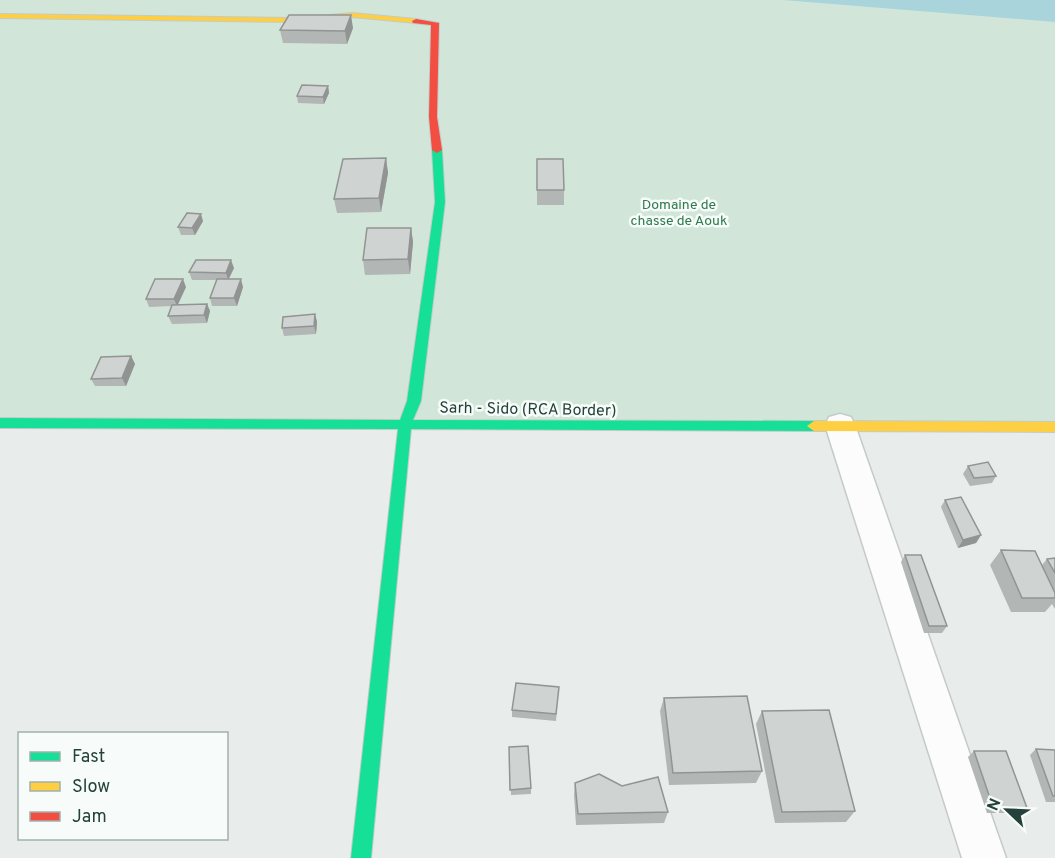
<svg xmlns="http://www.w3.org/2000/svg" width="1055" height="858" font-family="Overpass,sans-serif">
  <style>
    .green { fill: #d1e6d8 }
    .water { fill: #a9d4db }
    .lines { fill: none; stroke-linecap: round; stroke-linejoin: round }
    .street-casing { stroke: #c5cac8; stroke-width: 3 }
    .fast-casing { stroke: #c3cbc8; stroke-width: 2 }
    .slow-casing { stroke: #c3cbc8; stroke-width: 2 }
    .jam-casing { stroke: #c3cbc8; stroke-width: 2 }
    .street { fill: #fcfcfc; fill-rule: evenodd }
    .fast { fill: #16e098; fill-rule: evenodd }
    .slow { fill: #ffcf43; fill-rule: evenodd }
    .jam { fill: #f24e42; fill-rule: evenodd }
    .wall { fill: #b2b6b5 }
    .shaded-wall { fill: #919493 }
    .building { fill: #cfd4d2; stroke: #919493; stroke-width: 1.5 }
    .labels { text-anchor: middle; stroke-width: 5; stroke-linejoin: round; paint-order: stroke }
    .far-park-label { font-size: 14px; fill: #2d7a4b; stroke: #f7fbf9 }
    .street-label { font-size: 16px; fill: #24423a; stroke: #f7fbf9 }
  </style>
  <rect width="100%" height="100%" fill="#e8edeb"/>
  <polygon class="green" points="0,0 1055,0 1055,426 0,423"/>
  <polygon class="water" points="783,0 1055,0 1055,22"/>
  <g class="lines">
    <g class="street-casing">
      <polygon id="street" points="840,414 851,417 855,425 1006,858 962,858 825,425 829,417"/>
    </g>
    <g class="fast-casing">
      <polygon id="fast" points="437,147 442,150 445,202 421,401 413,420 814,421 821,426 814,431 411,429 371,858 351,858 398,429 0,428 0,418 400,420 407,401 435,202 432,150"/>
    </g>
    <g class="slow-casing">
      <g id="slow">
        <polygon points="352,13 416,19 420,21 416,23 352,17 296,22 0,18 0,14 296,18"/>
        <polygon points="814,421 1055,422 1055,432 814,431 807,426"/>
      </g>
    </g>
    <g class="jam-casing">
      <polygon id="jam" points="416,19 439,23 437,117 442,150 437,153 432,150 429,117 431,25 413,23 412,21"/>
    </g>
    <use href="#street" class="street"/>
    <use href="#fast" class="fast"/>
    <use href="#slow" class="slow"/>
    <use href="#jam" class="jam"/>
  </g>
  <g class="wall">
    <polygon points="353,28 347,44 283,43 280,30"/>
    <polygon points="328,86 329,93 324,104 298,103 297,96"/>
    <polygon points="386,158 388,173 381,212 337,213 334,199"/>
    <polygon points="537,159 564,190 564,205 537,205"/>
    <polygon points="203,221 195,235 181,235 178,227"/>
    <polygon points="411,228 413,242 410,274 365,275 363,260"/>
    <polygon points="234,268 229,279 243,287 237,306 212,306 210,298 217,280 192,280 189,272"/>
    <polygon points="186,287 178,305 207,304 210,311 207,323 172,324 168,316 172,306 149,307 146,299"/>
    <polygon points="315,314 317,322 316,334 284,336 282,328"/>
    <polygon points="131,356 135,364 126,386 95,386 91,379"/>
    <polygon points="968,466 996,476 992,483 970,486 963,474"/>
    <polygon points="945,500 981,535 976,543 958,548 941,507"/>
    <polygon points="1001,550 1042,565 1047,559 1055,558 1055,609 1052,604 1045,612 1011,612 990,565"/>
    <polygon points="905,555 947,626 942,633 924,633 901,562"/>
    <polygon points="559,687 556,721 512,717 512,710"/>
    <polygon points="664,698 762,771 756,783 669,785 660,711"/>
    <polygon points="762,711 855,811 846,822 775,823 756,724"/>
    <polygon points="509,747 531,788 531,794 511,795"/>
    <polygon points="1036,749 1055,750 1055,802 1046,802 1030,755"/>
    <polygon points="974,751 1027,808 1020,813 987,813 968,757"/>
    <polygon points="575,783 622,786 668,812 664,823 576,825 574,795"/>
  </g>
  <g class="shaded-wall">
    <polygon points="351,15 353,28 347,44 345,31"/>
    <polygon points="328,86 329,93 324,104 323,97"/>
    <polygon points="386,158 388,173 381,212 379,198"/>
    <polygon points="201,214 203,221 195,235 192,228"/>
    <polygon points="411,228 413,242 410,274 408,259"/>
    <polygon points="231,260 234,268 228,280 226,273"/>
    <polygon points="183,279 186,287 177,306 174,299"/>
    <polygon points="241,279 243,287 237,306 234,298"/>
    <polygon points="207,304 210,311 207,323 204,315"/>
    <polygon points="315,314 317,322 316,334 314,326"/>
    <polygon points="131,356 135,364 126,386 122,378"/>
    <polygon points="981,535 976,543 958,548 963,540"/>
  </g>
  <g class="building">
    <polygon points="289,15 351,15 345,31 280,30"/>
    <polygon points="302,85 328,86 323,97 297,96"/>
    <polygon points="386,158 379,198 334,199 343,159"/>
    <polygon points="537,159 563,159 564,190 537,190"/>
    <polygon points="187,213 201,214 192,228 178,227"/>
    <polygon points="367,228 411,228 408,259 363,260"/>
    <polygon points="196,260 231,260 226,273 189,272"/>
    <polygon points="155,279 183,279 174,299 146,299"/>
    <polygon points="217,279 241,279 234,298 210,298"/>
    <polygon points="207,304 204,315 168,316 172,305"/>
    <polygon points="315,314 314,326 282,328 283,317"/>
    <polygon points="131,356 122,378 91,379 101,357"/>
    <polygon points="988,462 996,476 974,478 968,466"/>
    <polygon points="961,497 981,535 963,540 945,500"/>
    <polygon points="1001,550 1035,551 1055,593 1055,598 1022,598"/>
    <polygon points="905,555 921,555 947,626 929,626"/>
    <polygon points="1055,558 1055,573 1047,559"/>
    <polygon points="516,683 559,687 556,714 512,710"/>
    <polygon points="747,696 762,771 673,773 664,698"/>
    <polygon points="829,710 855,811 782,812 762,711"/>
    <polygon points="528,746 531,788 510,790 509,747"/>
    <polygon points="1036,749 1055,750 1055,796 1053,796"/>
    <polygon points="974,751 1006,751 1027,808 993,807"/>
    <polygon points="599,774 622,786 658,777 668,812 578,814 575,783"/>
  </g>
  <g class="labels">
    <g class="far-park-label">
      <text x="679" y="209">Domaine de<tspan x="679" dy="16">chasse de Aouk</tspan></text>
    </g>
    <g class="street-label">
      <text transform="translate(528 408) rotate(1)" y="6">Sarh - Sido (RCA Border)</text>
    </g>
  </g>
  <rect x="18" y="732" width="210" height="108" fill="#f7fbf9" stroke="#a3b1ad" stroke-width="1.5"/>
  <rect x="30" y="752" width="30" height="9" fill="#16e098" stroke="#a3b1ad" stroke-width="1.5"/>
  <text x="72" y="762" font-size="18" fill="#24423a">Fast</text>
  <rect x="30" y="782" width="30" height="9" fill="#ffcf43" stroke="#a3b1ad" stroke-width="1.5"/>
  <text x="72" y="792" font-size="18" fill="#24423a">Slow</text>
  <rect x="30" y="812" width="30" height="9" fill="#f24e42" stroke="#a3b1ad" stroke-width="1.5"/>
  <text x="72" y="822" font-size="18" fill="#24423a">Jam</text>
  <g transform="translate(1007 810) rotate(293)" stroke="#f7fbf9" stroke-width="4.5" paint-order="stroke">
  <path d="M0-4.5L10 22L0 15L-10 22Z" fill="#24423a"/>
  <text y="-9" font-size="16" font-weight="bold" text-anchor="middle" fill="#24423a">N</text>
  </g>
</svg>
